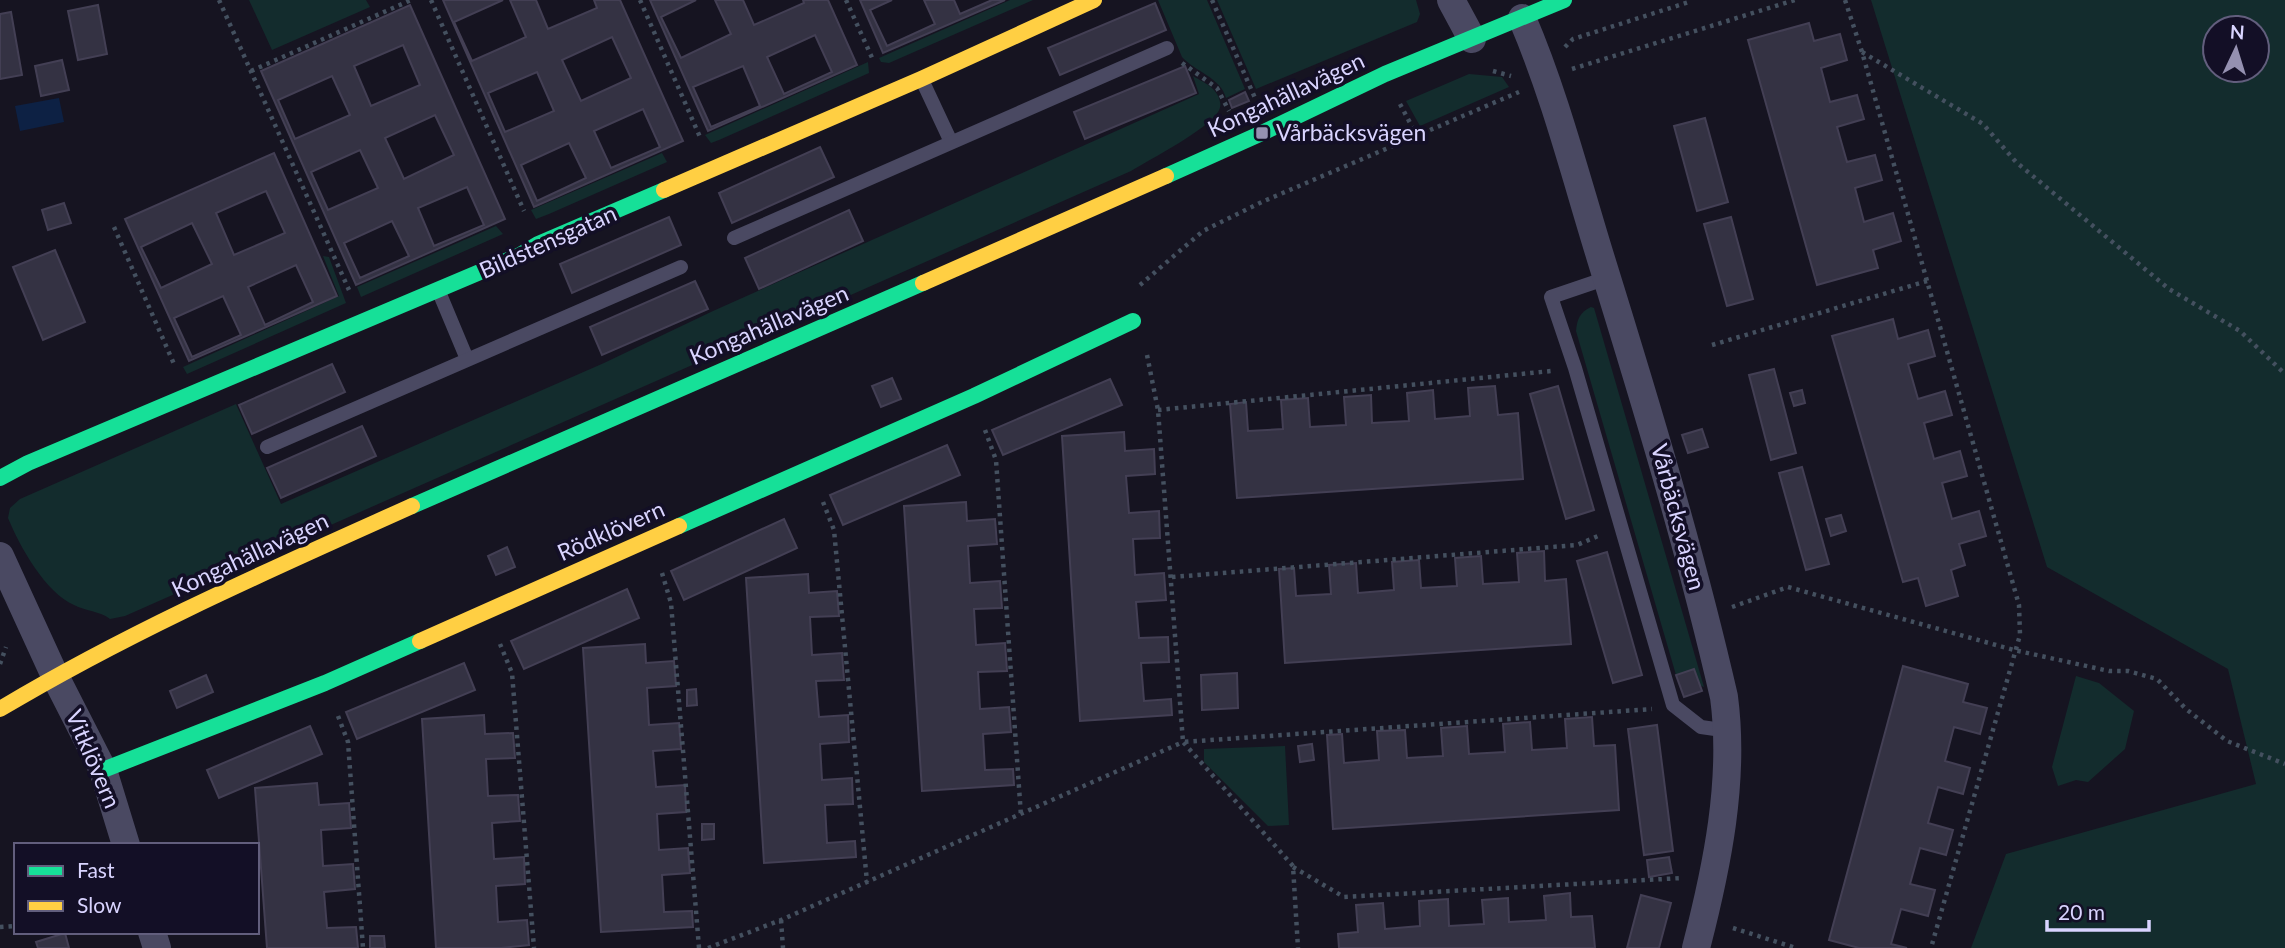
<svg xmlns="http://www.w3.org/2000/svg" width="2285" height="948" font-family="Lato,sans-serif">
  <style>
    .green { fill: #132c2d; fill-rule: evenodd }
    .water { fill: #0d2144 }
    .building { fill: #343243; stroke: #433f54; stroke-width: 2; fill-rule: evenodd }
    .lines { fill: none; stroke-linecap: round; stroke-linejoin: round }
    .path { stroke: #44505f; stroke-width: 4.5; stroke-dasharray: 3.5 5; stroke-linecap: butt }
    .lane { stroke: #4a4962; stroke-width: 14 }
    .street { stroke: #4a4962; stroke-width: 28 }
    .fast { stroke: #16e098; stroke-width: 16 }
    .slow { stroke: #ffcf43; stroke-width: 16 }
    .poi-dot { fill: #9591b1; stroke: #130f26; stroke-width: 2.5 }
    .labels { text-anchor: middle; stroke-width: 7; stroke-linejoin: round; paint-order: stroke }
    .street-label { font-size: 23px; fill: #d9d4ff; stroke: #130f26 }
    .poi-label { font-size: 23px; fill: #d9d4ff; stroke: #130f26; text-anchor: start }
  </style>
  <rect width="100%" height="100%" fill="#161421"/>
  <g class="green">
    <polygon points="249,0 366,0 370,7 272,50"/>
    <polygon points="1010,0 1033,0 889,63 881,62 879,58"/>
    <path d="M1158 0H1207L1245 89 1226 98C1221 78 1196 72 1182 57Z"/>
    <polygon points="1217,0 1416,0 1420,14 1417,22 1256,89"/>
    <path d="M1871 0H2285V948H1971L2006 854 2256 784 2228 669 2047 567ZM2215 28H2257V70H2215Z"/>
    <polygon points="868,62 869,73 719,140 711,143 705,135"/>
    <polygon points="1469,74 1502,77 1509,87 1420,126 1406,101"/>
    <path d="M1193 76C1203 82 1218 88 1220 102 1221 105 1220 109 1218 112 1208 129 1151 159 1131 171L125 616 110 619C100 611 85 611 74 605 45 592 20 547 8 518L10 508 20 499 236 404 281 504 604 363 713 311 1199 94Z"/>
    <polygon points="662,153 667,162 549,214 536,219 531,210"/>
    <polygon points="496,226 503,234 361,297 357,287"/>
    <polygon points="323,256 329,257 346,303 187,374 183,367 339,296"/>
    <path d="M1591 307 1594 308 1704 687 1676 675 1576 331C1577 319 1580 312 1591 307Z"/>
    <polygon points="2076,676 2099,683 2134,711 2125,749 2088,782 2076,780 2058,786 2052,767"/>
    <polygon points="1285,746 1289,825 1268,826 1204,762 1204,749"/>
  </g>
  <polygon class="water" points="59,98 64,122 20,131 15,106"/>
  <g class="building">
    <path d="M443 0H503L454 22 472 61 526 37 510 0H536L548 29 597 8 594 0H620L683 141 534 207ZM612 37 631 78 581 101 562 60ZM537 72 554 111 505 132 488 93ZM643 109 660 147 611 168 594 131ZM569 143 586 178 537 201 521 165Z"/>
    <path d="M650 0H696L661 17 681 58 731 34 715 0H743L754 25 804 3 803 0H828L857 65 708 131ZM815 35 832 72 784 94 767 57ZM743 66 760 106 711 127 693 87Z"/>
    <polygon points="860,0 892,0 870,10 887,46 935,24 924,0 954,0 960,14 992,0 1005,0 883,53"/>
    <polygon points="1155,3 1166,30 1060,75 1048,48"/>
    <polygon points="98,5 107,54 78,60 68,11"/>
    <path d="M410 5 505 219 356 285 261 71ZM403 45 420 85 371 106 354 66ZM332 76 350 115 295 139 278 100ZM435 115 454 155 404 179 385 138ZM360 150 378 188 328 210 311 172ZM467 187 484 225 434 246 418 208ZM392 221 409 256 360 278 344 243Z"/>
    <polygon points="11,12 22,75 0,79 0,14"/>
    <polygon points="1809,23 1814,41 1840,34 1847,60 1821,68 1830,102 1857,95 1864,119 1837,127 1847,162 1875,155 1882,180 1855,188 1864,222 1893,213 1901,241 1873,250 1878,268 1817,285 1748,40"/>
    <polygon points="62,60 69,90 41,96 35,66"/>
    <polygon points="1185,66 1196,93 1085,139 1074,112"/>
    <polygon points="1245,92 1249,101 1232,108 1229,100"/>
    <polygon points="1705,118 1728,202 1697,211 1674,126"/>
    <polygon points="820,147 834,177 732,223 719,193"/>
    <path d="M274 153 337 296 189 361 125 219ZM266 191 285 233 234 255 216 213ZM192 223 212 264 161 288 141 247ZM296 265 313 302 265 325 248 287ZM223 296 241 335 192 357 174 318Z"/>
    <polygon points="64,203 71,223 48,230 42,210"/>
    <polygon points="849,210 863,241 759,289 745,258"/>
    <polygon points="669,217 681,245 572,293 560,264"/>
    <polygon points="1731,217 1753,299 1727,306 1704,224"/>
    <polygon points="55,250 85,322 43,340 13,267"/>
    <polygon points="695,281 708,309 602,355 590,327"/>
    <polygon points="1893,319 1898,339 1928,330 1935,356 1908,364 1918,399 1945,391 1952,415 1924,423 1934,459 1960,451 1967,476 1942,483 1952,519 1979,511 1986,536 1959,544 1965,565 1951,570 1958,596 1926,606 1918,578 1903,582 1832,336"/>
    <polygon points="332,364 345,392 252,434 239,405"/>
    <polygon points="1774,369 1796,453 1771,460 1749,375"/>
    <polygon points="892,378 901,399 881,407 872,386"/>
    <polygon points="1110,379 1122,405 1003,455 992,430"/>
    <polygon points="1495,386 1498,415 1518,413 1523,479 1237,498 1230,404 1246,402 1248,431 1283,429 1281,400 1308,398 1310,427 1346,425 1344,397 1371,395 1372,423 1409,421 1407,393 1433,390 1435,419 1470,416 1468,388"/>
    <polygon points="1558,386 1594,510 1566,519 1530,394"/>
    <polygon points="1802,390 1805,403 1794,406 1790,393"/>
    <polygon points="362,426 376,456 281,498 267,468"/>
    <polygon points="1702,429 1708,447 1688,453 1682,435"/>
    <polygon points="1124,432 1125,451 1154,449 1155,474 1126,476 1129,513 1159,511 1160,538 1133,539 1135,575 1164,573 1166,600 1136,602 1139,638 1168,637 1169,662 1141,663 1144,701 1171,699 1172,715 1080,721 1062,436"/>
    <polygon points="947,445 960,475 843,525 830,495"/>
    <polygon points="1802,467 1829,564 1806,570 1779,473"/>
    <polygon points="966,502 967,521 995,519 997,544 968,546 970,583 1000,581 1002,608 974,609 976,645 1005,643 1007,671 978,672 980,709 1009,707 1011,732 983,734 985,770 1013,769 1014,785 922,791 904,506"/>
    <polygon points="1841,515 1846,531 1831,536 1826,519"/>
    <polygon points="784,519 797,548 684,600 671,571"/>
    <polygon points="507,547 515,567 496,575 488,556"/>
    <polygon points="1544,551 1545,581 1566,579 1571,644 1285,663 1279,569 1294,568 1296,596 1331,594 1329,565 1356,563 1358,593 1394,590 1392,562 1419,560 1421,588 1457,586 1455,558 1481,556 1483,584 1519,582 1517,553"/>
    <polygon points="1607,552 1642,675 1613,683 1577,561"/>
    <polygon points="808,574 809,593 837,591 839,616 810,617 812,655 842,653 844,680 816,681 819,717 848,715 849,742 820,744 822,780 852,778 853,804 825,805 827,843 855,841 856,857 764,863 746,578"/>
    <polygon points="627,589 639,618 524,669 511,641"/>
    <polygon points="645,644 646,663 674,661 676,686 647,688 649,725 679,723 681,749 653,751 656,787 685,785 686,812 657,814 659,850 688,848 690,873 662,875 664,912 692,911 693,927 601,932 583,648"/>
    <polygon points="464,663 475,690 357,739 346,712"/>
    <polygon points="1903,666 1968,684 1963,702 1987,708 1980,734 1954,727 1945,761 1970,768 1963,794 1938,787 1928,823 1953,830 1946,855 1920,848 1910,884 1935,890 1928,916 1901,909 1891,944 1907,948 1859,948 1829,940"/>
    <polygon points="1694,669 1702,691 1684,697 1676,675"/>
    <polygon points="1237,673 1238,708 1202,710 1201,675"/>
    <polygon points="206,675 213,692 177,708 170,691"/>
    <polygon points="696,689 697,705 687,706 687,690"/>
    <polygon points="484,715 485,734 513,733 515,758 486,759 488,796 518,795 520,821 492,823 494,859 524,857 525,884 496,886 498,922 527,920 529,945 501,948 436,948 422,719"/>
    <polygon points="1592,717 1594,746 1615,745 1619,810 1333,829 1327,735 1342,734 1344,763 1379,760 1377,731 1405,730 1407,758 1443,756 1441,728 1467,726 1469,754 1505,752 1503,724 1530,722 1532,750 1567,748 1565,719"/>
    <polygon points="1657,725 1673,851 1644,855 1628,729"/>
    <polygon points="310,726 322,754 219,798 207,770"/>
    <polygon points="1312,744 1314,760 1300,762 1298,746"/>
    <polygon points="317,783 319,805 349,803 351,828 321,830 323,866 353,864 355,889 324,892 327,928 356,927 358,948 267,948 255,788"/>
    <polygon points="702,824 714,824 714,839 702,840"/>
    <polygon points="1669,857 1672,873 1649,877 1647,860"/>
    <polygon points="1570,893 1571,917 1592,916 1595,948 1339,948 1338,934 1358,932 1356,905 1383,903 1385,929 1420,926 1419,901 1448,899 1449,926 1484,924 1482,900 1508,898 1509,922 1546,920 1544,896"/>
    <polygon points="1641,895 1671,903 1659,948 1627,948"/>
    <polygon points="65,933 69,948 38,948 36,942"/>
    <polygon points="370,936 384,936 385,948 370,948"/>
  </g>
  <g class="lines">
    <g class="path">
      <polyline points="219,0 349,290"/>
      <polyline points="431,0 524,211"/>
      <polyline points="640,0 700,137"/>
      <polyline points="846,0 873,60"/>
      <polyline points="1212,0 1255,98"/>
      <polyline points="1845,0 1862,52 2019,605 2020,635 1931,948"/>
      <polyline points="1565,47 1573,39 1689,2 1688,0"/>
      <polyline points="1862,52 1983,124 2016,162 2169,289 2240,331 2285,374"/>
      <polyline points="1182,63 1217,88 1229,111"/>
      <polyline points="1572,69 1795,0"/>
      <polyline points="251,71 411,0"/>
      <polyline points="1493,71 1511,76"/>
      <polyline points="1400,104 1417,136"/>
      <polyline points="114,227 174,364"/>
      <polyline points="1140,285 1203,231 1264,201 1519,92"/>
      <polyline points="1712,345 1927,281"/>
      <polyline points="1147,355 1158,410 1183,742 1652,709"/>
      <polyline points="1158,410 1551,371"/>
      <polyline points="985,430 996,460 1021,816"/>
      <polyline points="823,502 834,530 867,882"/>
      <polyline points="662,573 671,603 699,948"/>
      <polyline points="1172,577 1577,545 1598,536"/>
      <polyline points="1732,607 1788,587 2014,650 2109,671 2128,671 2157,679 2186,709 2227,741 2285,764"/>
      <polyline points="500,644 512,673 534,948"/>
      <polyline points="0,664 6,647"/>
      <polyline points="338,716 348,742 363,948"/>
      <polyline points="1293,867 1344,897 1682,878"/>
      <polyline points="781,920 783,948"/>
      <polyline points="0,927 16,926"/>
      <polyline points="1733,928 1796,948"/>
      <polyline points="708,948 781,920 1183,742 1293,866 1298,948"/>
    </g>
    <g class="lane">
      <polyline points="922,80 951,142"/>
      <polyline points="734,238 1167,48"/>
      <polyline points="1607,278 1551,297 1575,368 1673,705 1701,727 1729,731"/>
      <polyline points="439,292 467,359"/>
      <polyline points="267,447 681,267"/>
    </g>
    <g class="street">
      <polyline points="1451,0 1472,39"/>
      <path d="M1522 18C1555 95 1576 178 1601 259 1646 404 1690 549 1724 697 1735 780 1717 867 1696 948"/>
      <polyline points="0,556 55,676 103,770 126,845"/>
      <polyline points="152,932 157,948"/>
    </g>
    <g class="fast">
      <polyline points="1166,176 1262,133 1385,74 1564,0"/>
      <polyline points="0,478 28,463 520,255 538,244 664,190"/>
      <polyline points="412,506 923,283"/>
      <polyline points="679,526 974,396 1133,321"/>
      <polyline points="103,770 325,683 420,641"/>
    </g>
    <g class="slow">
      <polyline points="664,190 921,79 1094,0"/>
      <polyline points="923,283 1166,176"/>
      <polyline points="420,641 679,526"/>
      <path d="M0 709C132 630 272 569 412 506"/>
    </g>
  </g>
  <rect class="poi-dot" x="1255" y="126" width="14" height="14" rx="3.5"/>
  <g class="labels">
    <g class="street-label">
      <text transform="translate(1286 95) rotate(-25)" y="8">Kongahällavägen</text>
      <text transform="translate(548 242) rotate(-24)" y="8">Bildstensgatan</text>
      <text transform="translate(769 325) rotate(-23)" y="8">Kongahällavägen</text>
      <text transform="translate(1678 517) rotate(75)" y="8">Vårbäcksvägen</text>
      <text transform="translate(611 531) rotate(-24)" y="8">Rödklövern</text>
      <text transform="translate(250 555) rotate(-25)" y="8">Kongahällavägen</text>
      <text transform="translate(93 759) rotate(67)" y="8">Vitklövern</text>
    </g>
    <g class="poi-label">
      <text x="1276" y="141">Vårbäcksvägen</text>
    </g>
  </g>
  <rect x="14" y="843" width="245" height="91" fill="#130f26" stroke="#625e7d" stroke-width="2"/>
  <rect x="28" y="866" width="35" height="10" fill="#16e098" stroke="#625e7d" stroke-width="2"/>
  <text x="77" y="878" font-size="21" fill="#d9d4ff">Fast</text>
  <rect x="28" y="901" width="35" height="10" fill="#ffcf43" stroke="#625e7d" stroke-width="2"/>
  <text x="77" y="913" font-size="21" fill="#d9d4ff">Slow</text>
  <g transform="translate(2236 49) rotate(4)"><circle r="33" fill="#130f26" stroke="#625e7d" stroke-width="2"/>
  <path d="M0-5L12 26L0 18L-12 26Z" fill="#9591b1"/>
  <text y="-10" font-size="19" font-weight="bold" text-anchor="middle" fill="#d9d4ff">N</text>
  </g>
  <path d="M2047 920v10h102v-10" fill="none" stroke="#d9d4ff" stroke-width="3.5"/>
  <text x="2058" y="920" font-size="21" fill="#d9d4ff" stroke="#130f26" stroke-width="5" paint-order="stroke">20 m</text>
</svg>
